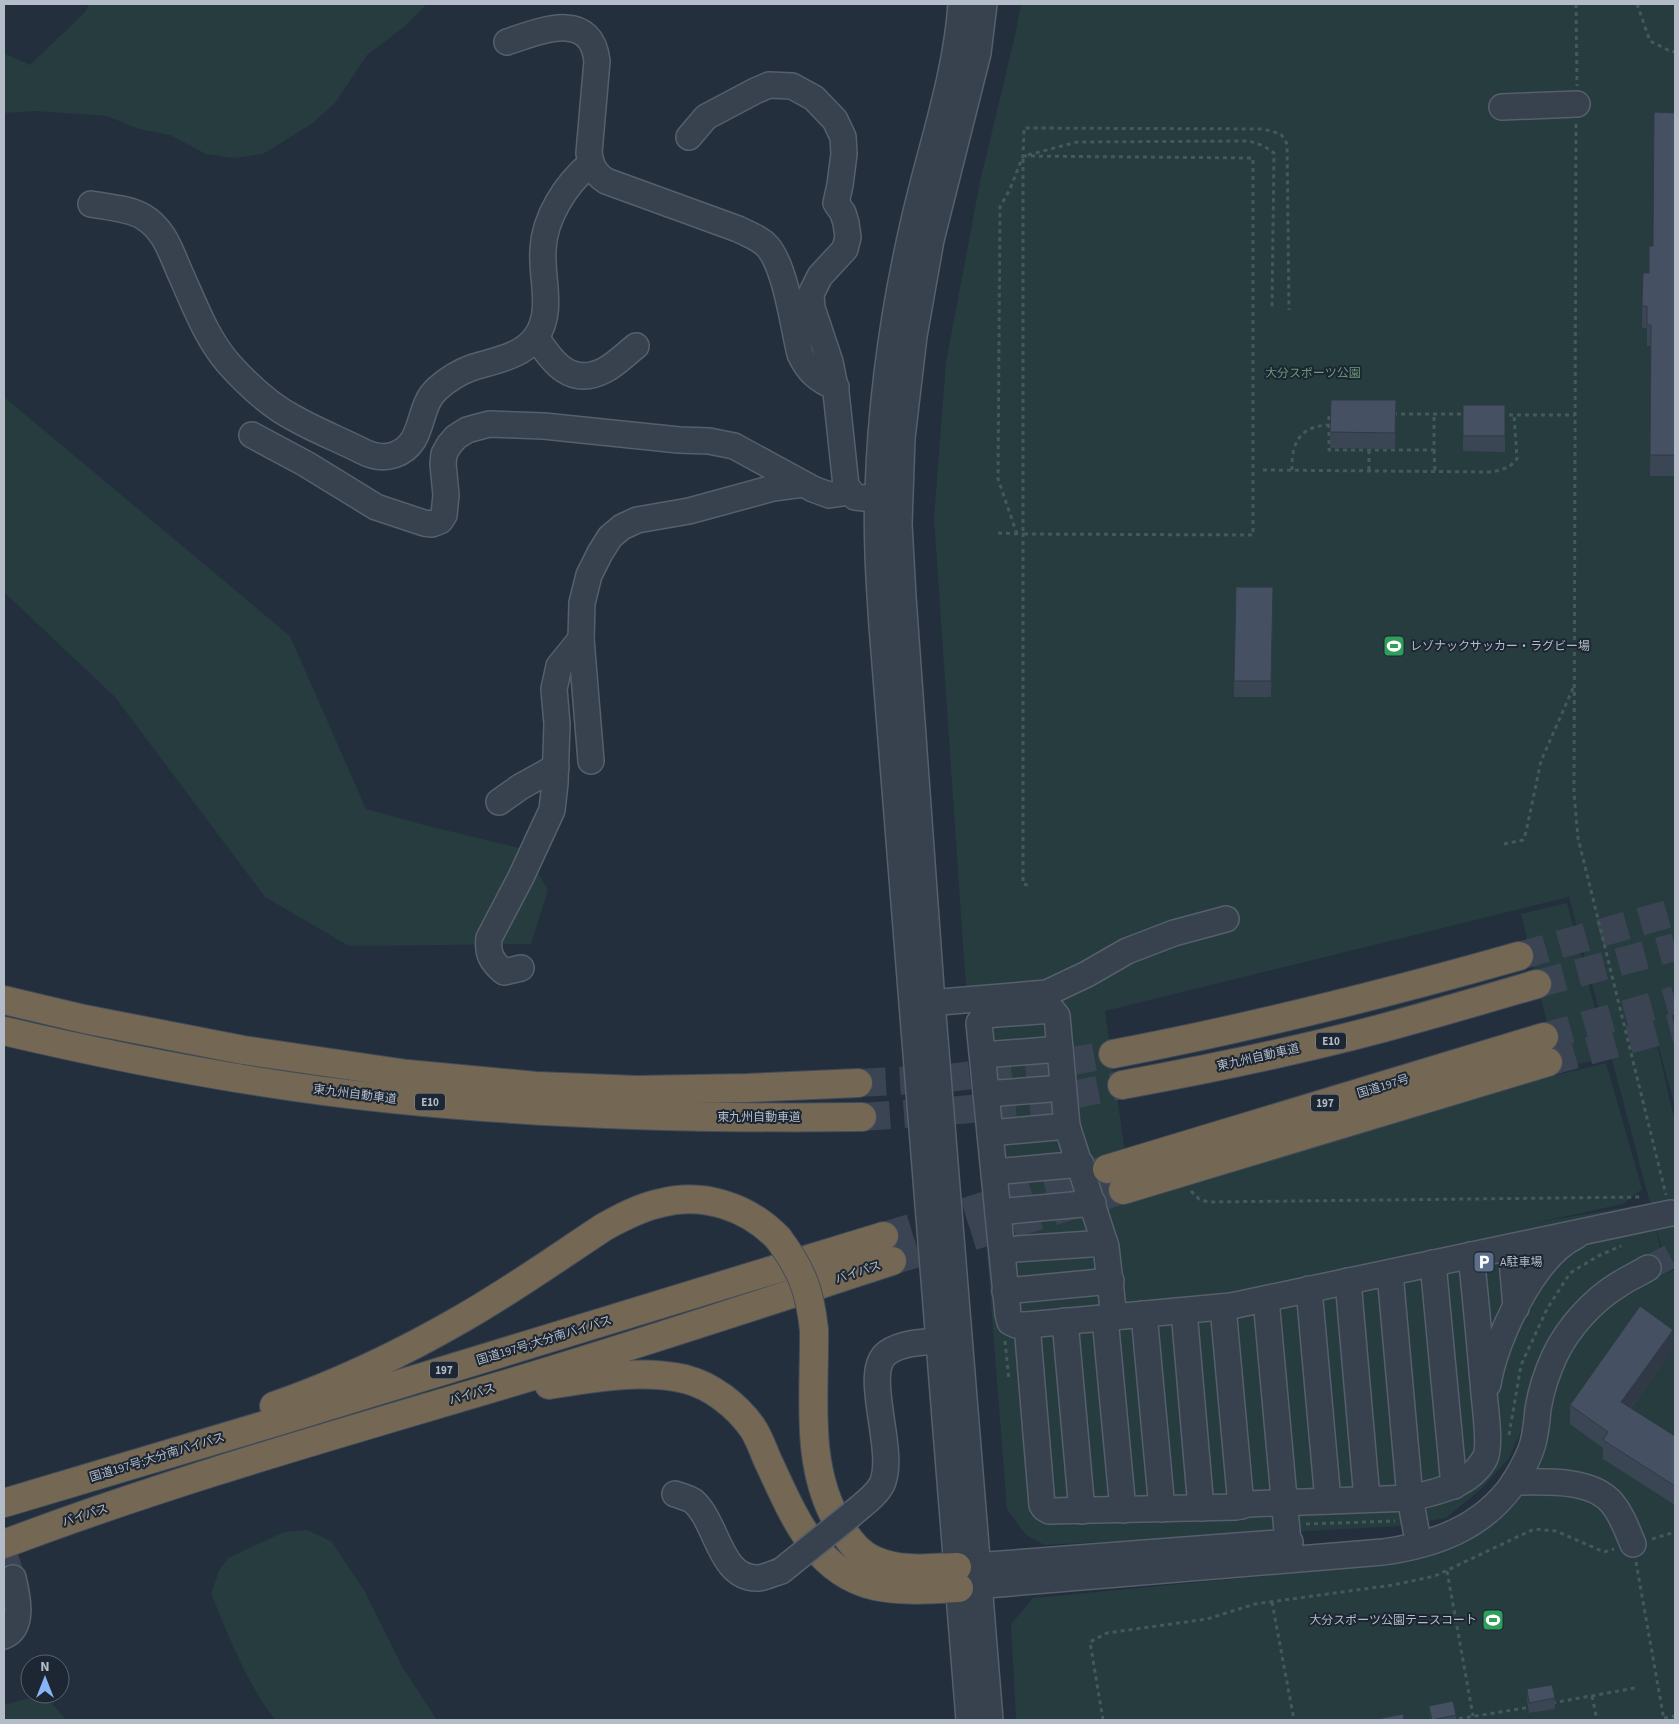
<svg xmlns="http://www.w3.org/2000/svg" width="1679" height="1724" font-family="'Source Sans 3','Noto Sans JP',sans-serif">
  <style>
    .green { fill: #263c3f; fill-rule: evenodd }
    .lines { fill: none; stroke-linecap: round; stroke-linejoin: round }
    .minor-tunnel { stroke: #3a4453; stroke-width: 25; stroke-dasharray: 25 12; stroke-linecap: butt }
    .highway-tunnel { stroke: #3a4453; stroke-width: 28; stroke-dasharray: 28 14; stroke-linecap: butt }
    .minor-casing { stroke: #565f6c; stroke-width: 28 }
    .highway-casing { stroke: #434c59; stroke-width: 30 }
    .path { stroke: #44595c; stroke-width: 3; stroke-dasharray: 4 4; stroke-linecap: butt }
    .minor { stroke: #38414e; stroke-width: 25 }
    .highway { stroke: #746855; stroke-width: 28 }
    .minor-bridge-casing { stroke: #565f6c; stroke-width: 28; stroke-linecap: butt }
    .highway-bridge-casing { stroke: #434c59; stroke-width: 30; stroke-linecap: butt }
    .minor-bridge { stroke: #38414e; stroke-width: 25 }
    .highway-bridge { stroke: #746855; stroke-width: 28 }
    .wall { fill: #3b4654 }
    .shaded-wall { fill: #303945 }
    .building { fill: #455162; stroke: #303945 }
    .labels { text-anchor: middle; stroke-width: 4; stroke-linejoin: round; paint-order: stroke }
    .shield { fill: #1d2633; stroke: #878f9c; stroke-width: 1 }
    .shield-label { font-size: 11px; font-weight: bold; fill: #b4bcc9 }
    .park-label { font-size: 12px; fill: #6b9a76; stroke: #1d2633 }
    .poi-label { font-size: 12px; fill: #b4bcc9; stroke: #1d2633; text-anchor: start }
    .street-label { font-size: 12px; fill: #b4bcc9; stroke: #1d2633 }
  </style>
  <rect width="100%" height="100%" fill="#242f3e"/>
  <g class="green">
    <polygon points="89,4 427,4 404,27 367,55 335,103 313,123 263,154 233,158 206,154 170,135 139,129 107,116 35,111 4,113 4,53 30,65 86,11"/>
    <path d="M1021 4H1675V1107L1653 1026 1675 1123V1267L1668 1269 1654 1220 1662 1255 1611 1282 1529 1414 1509 1458 1481 1489 1446 1518 1402 1526 1044 1545 1026 1535 1007 1509 964 959 934 518 946 362 980 182 1016 31ZM1569 897 1650 1203 1535 1223 1623 1204 1642 1189 1606 1063 1485 1092 1131 1196 1105 1011Z"/>
    <polygon points="4,397 290,636 366,809 428,826 523,849 548,890 531,944 349,946 265,897 115,697 4,592"/>
    <polygon points="1567,903 1608,1057 1558,1069 1521,914"/>
    <polygon points="1675,1270 1675,1720 1016,1720 1011,1624 1033,1598 1410,1562 1459,1545 1515,1503 1536,1467 1563,1366 1597,1313 1668,1272"/>
    <path d="M307 1530 331 1541 364 1590 403 1668 437 1720H275C246 1682 229 1637 211 1593L219 1571 228 1558 284 1532Z"/>
    <polygon points="44,1694 66,1720 4,1720 4,1705"/>
  </g>
  <g class="lines">
    <g class="minor-tunnel">
      <polyline points="1648,1268 1675,1254"/>
      <polyline points="4,1552 13,1578"/>
    </g>
    <g class="highway-tunnel">
      <polyline points="1519,956 1675,912"/>
      <polyline points="1537,984 1675,947"/>
      <polyline points="1544,1037 1675,1000"/>
      <polyline points="1548,1062 1675,1027"/>
      <polyline points="858,1083 948,1078 1031,1068 1113,1054"/>
      <polyline points="862,1117 960,1110 1037,1102 1122,1085"/>
      <polyline points="884,1236 1107,1169"/>
      <polyline points="892,1261 1123,1190"/>
    </g>
    <g class="minor-casing">
      <g id="minor">
        <path d="M961 4C956 79 929 152 913 225 893 312 881 401 878 490 876 535 879 581 882 626L969 1720"/>
        <polyline points="984,4 978,53 931,240 914,336 902,438 899,524 903,597 932,1002 990,1720"/>
        <path d="M507 42C540 31 591 9 597 61L589 153C591 166 595 174 606 181L738 229C748 234 760 238 768 247 786 269 793 325 800 354 808 371 818 381 836 387"/>
        <polyline points="1502,107 1577,104"/>
        <polyline points="689,137 706,117 755,91 769,85 792,86 814,98 835,120 843,137 844,154 840,185 836,203 843,213 846,223 848,237 845,249 820,276 811,294 812,308 830,362 836,392 846,486 855,497 864,498"/>
        <path d="M91 204C107 207 127 208 142 216 165 229 171 253 181 275 195 306 207 339 229 364 248 385 269 405 294 418 315 430 338 439 360 450 371 456 382 459 394 455 426 444 416 408 437 389 447 380 457 373 471 368 492 361 522 357 536 337 554 311 541 279 543 250 544 218 566 184 590 164"/>
        <path d="M536 337C552 362 571 388 605 370 616 364 626 354 636 346"/>
        <polyline points="252,435 306,464 376,507 424,523 432,524 440,521 444,515 446,495 443,464 444,454 449,445 456,437 467,430 489,424 544,426 679,440 709,441 734,446 813,489 829,495 850,492"/>
        <polyline points="591,761 581,639 582,603 589,575 600,553 610,537 622,527 637,520 689,511 773,488 803,484"/>
        <polyline points="499,802 520,787 556,767"/>
        <path d="M521 968 504 972C492 962 487 954 489 938L521 877 552 810 555 783 557 724 554 689 559 666 581 639"/>
        <polyline points="917,1004 1047,993 1087,974 1127,951 1174,933 1226,919"/>
        <polyline points="983,1055 1060,1049"/>
        <polyline points="986,1094 1063,1088"/>
        <polyline points="990,1133 1067,1126"/>
        <polyline points="994,1172 1081,1164"/>
        <polyline points="998,1212 1093,1203"/>
        <polyline points="1511,1247 1516,1308"/>
        <polyline points="1002,1250 1105,1243"/>
        <polyline points="1433,1263 1454,1486"/>
        <polyline points="1390,1273 1410,1498 1416,1530"/>
        <polyline points="1348,1281 1367,1499"/>
        <polyline points="1309,1289 1328,1501"/>
        <polyline points="1005,1291 1111,1281"/>
        <polyline points="1266,1299 1288,1542"/>
        <polyline points="1223,1307 1241,1506"/>
        <polyline points="1184,1311 1201,1508"/>
        <polyline points="1144,1314 1162,1509"/>
        <polyline points="1114,1317 1106,1247 1067,1126 1057,1016 1052,1010 984,1015 979,1023 1008,1314 1010,1322 1016,1325 1027,1325 1231,1306 1671,1213"/>
        <polyline points="1105,1318 1123,1510"/>
        <polyline points="1065,1321 1082,1511"/>
        <path d="M1027 1325 1042 1505 1044 1508 1049 1511 1236 1507 1248 1504 1410 1498C1437 1492 1471 1485 1485 1458 1491 1446 1485 1407 1484 1393 1480 1347 1476 1301 1471 1255"/>
        <path d="M1488 1384C1495 1339 1534 1256 1576 1236"/>
        <path d="M1514 1482C1543 1482 1591 1478 1612 1503 1622 1515 1627 1530 1633 1544"/>
        <path d="M675 1494C681 1496 689 1498 693 1501 718 1522 719 1580 759 1578 766 1577 774 1573 781 1571"/>
        <path d="M852 1514C862 1505 876 1496 882 1484 897 1451 861 1372 887 1353 905 1340 934 1342 955 1340"/>
        <polyline points="961,1567 1290,1542"/>
        <path d="M962 1587 1383 1552C1434 1545 1482 1528 1513 1484 1521 1471 1529 1458 1533 1443 1536 1432 1537 1421 1538 1409 1541 1391 1547 1372 1555 1355 1568 1328 1592 1301 1618 1285 1627 1279 1638 1274 1648 1268"/>
        <path d="M4 1636C25 1627 17 1595 13 1578"/>
      </g>
    </g>
    <g class="highway-casing">
      <g id="highway">
        <polyline points="4,1000 84,1019 243,1050 407,1074 536,1086 637,1090 747,1088 858,1083"/>
        <path d="M4 1031C132 1061 262 1086 393 1099 549 1115 706 1119 862 1117"/>
        <path d="M1113 1054C1250 1028 1385 994 1519 956"/>
        <path d="M1122 1085C1209 1069 1297 1051 1383 1028 1434 1014 1486 999 1537 984"/>
        <polyline points="1107,1169 1544,1037"/>
        <polyline points="1123,1190 1548,1062"/>
        <path d="M814 1330C815 1396 804 1468 840 1526 849 1541 859 1554 874 1560 900 1572 930 1568 957 1567"/>
        <path d="M549 1385C593 1378 641 1369 685 1379 712 1386 736 1405 752 1427 759 1437 763 1450 768 1461 792 1512 814 1572 875 1586 902 1592 931 1589 959 1588"/>
        <path d="M274 1406C337 1384 406 1351 463 1318 512 1290 557 1258 604 1227 622 1217 641 1207 661 1203 704 1192 748 1207 778 1238"/>
        <polyline points="4,1503 272,1423 884,1236"/>
        <path d="M4 1544C170 1481 342 1433 513 1382 640 1344 766 1302 892 1261"/>
      </g>
    </g>
    <g class="path">
      <polyline points="1576,4 1577,86"/>
      <polyline points="1637,4 1650,41 1670,51 1675,52"/>
      <polyline points="1576,124 1574,793 1578,838 1666,1195"/>
      <polyline points="1028,155 1077,142 1249,141 1264,146 1274,153 1272,309"/>
      <polygon points="1023,156 1253,158 1253,535 1023,534"/>
      <polyline points="1335,414 1329,414 1329,450 1434,450 1434,414"/>
      <polyline points="1393,414 1467,414"/>
      <polyline points="1501,415 1575,415"/>
      <polyline points="1369,450 1369,471"/>
      <polyline points="1434,450 1435,472"/>
      <polyline points="1263,470 1493,472 1509,467 1517,459 1514,415"/>
      <path d="M1292 470C1291 443 1300 426 1329 425"/>
      <polyline points="998,533 1023,534 1023,884 1028,885"/>
      <polyline points="1017,534 998,479 1000,207 1010,189 1023,156 1024,128 1263,129 1281,134 1287,144 1289,310"/>
      <polyline points="1504,844 1523,840 1526,832 1541,761 1574,686"/>
      <polyline points="1191,1191 1199,1199 1208,1202 1643,1197"/>
      <polyline points="1005,1341 1009,1380"/>
      <polyline points="1509,1435 1521,1365 1547,1309 1570,1273 1598,1256 1621,1246"/>
      <polyline points="1306,1524 1395,1521"/>
      <polyline points="1652,1539 1675,1532"/>
      <polyline points="1636,1562 1664,1720"/>
      <polyline points="1447,1571 1473,1716"/>
      <polyline points="1272,1602 1294,1720"/>
      <polyline points="1592,1696 1597,1720"/>
      <polyline points="1552,1703 1635,1688"/>
      <polyline points="1664,1718 1675,1716"/>
      <polyline points="1103,1720 1090,1642 1107,1633 1207,1619 1255,1604 1393,1585 1435,1576 1534,1529 1556,1531 1604,1552 1614,1549"/>
      <polyline points="1451,1720 1531,1707"/>
    </g>
    <use href="#minor" class="minor"/>
    <use href="#highway" class="highway"/>
    <g class="minor-bridge-casing">
      <polyline id="minor-bridge" points="781,1571 852,1514"/>
    </g>
    <g class="highway-bridge-casing">
      <path id="highway-bridge" d="M778 1238C802 1270 810 1291 814 1330"/>
    </g>
    <use href="#minor-bridge" class="minor-bridge"/>
    <use href="#highway-bridge" class="highway-bridge"/>
  </g>
  <g class="wall">
    <polygon points="1675,113 1675,476 1650,476 1651,346 1647,346 1647,328 1642,328 1643,273 1649,273"/>
    <polygon points="1331,400 1396,400 1395,449 1330,448"/>
    <polygon points="1463,405 1505,405 1505,452 1463,451"/>
    <polygon points="1273,603 1271,697 1234,697 1234,681"/>
    <polygon points="1673,1349 1631,1408 1675,1436 1675,1505 1603,1459 1603,1448 1570,1424 1570,1405"/>
    <polygon points="1527,1689 1555,1698 1555,1709 1529,1713 1527,1700"/>
    <polygon points="1429,1706 1456,1715 1456,1720 1430,1720"/>
  </g>
  <polygon class="shaded-wall" points="1673,1330 1673,1349 1621,1421 1621,1402"/>
  <g class="building">
    <polygon points="1654,112 1675,113 1675,455 1650,455 1651,325 1647,325 1647,306 1642,306 1643,273 1649,273 1649,246 1653,246"/>
    <polygon points="1331,400 1396,400 1395,433 1330,432"/>
    <rect x="1463" y="405" width="42" height="31"/>
    <polygon points="1236,587 1273,587 1271,681 1234,681"/>
    <polygon points="1640,1306 1673,1330 1621,1402 1675,1436 1675,1486 1603,1440 1608,1432 1570,1405"/>
    <polygon points="1552,1685 1555,1698 1529,1703 1527,1689"/>
    <polygon points="1453,1701 1456,1715 1432,1720 1429,1706"/>
    <polygon points="1403,1714 1404,1720 1377,1720 1377,1719"/>
  </g>
  <defs>
    <g id="stadium-square" transform="scale(1.125)"><rect x="-9" y="-9" width="18" height="18" rx="4" fill="#2e9e5b" stroke="#1d2633"/><path d="M0-5a6.5 5 0 1 0 0 10a6.5 5 0 1 0 0-10ZM-3.5-1.8h7v3.6h-7Z" fill="#fff"/></g>
    <g id="parking-square" transform="scale(1.125)"><rect x="-9" y="-9" width="18" height="18" rx="4" fill="#5c6f8a" stroke="#1d2633"/><path d="M-3.5-5.5H1a3.5 3.5 0 0 1 0 7H-1V5.5H-3.5ZM-1-3.4V-.6H.8a1.4 1.4 0 0 0 0-2.8Z" fill="#fff"/></g>
  </defs>
  <g fill-rule="evenodd">
    <use href="#stadium-square" x="1394" y="646"/>
    <use href="#parking-square" x="1484" y="1262"/>
    <use href="#stadium-square" x="1493" y="1620"/>
  </g>
  <g class="labels">
    <g class="shield">
      <rect x="1316" y="1032.5" width="30" height="17" rx="4"/>
      <rect x="415" y="1093.5" width="30" height="17" rx="4"/>
      <rect x="1311" y="1094.5" width="28" height="17" rx="4"/>
      <rect x="430" y="1361.5" width="28" height="17" rx="4"/>
    </g>
    <g class="shield-label">
      <text x="1331" y="1045">E10</text>
      <text x="430" y="1106">E10</text>
      <text x="1325" y="1107">197</text>
      <text x="444" y="1374">197</text>
    </g>
    <g class="park-label">
      <text x="1313" y="377">大分スポーツ公園</text>
    </g>
    <g class="poi-label">
      <text x="1410" y="650">レゾナックサッカー・ラグビー場</text>
      <text x="1500" y="1266">A駐車場</text>
      <text x="1477" y="1624" text-anchor="end">大分スポーツ公園テニスコート</text>
    </g>
    <g class="street-label">
      <text transform="translate(1258 1057) rotate(-13)" y="4">東九州自動車道</text>
      <text transform="translate(1383 1086) rotate(-17)" y="4">国道197号</text>
      <text transform="translate(355 1094) rotate(7)" y="4">東九州自動車道</text>
      <text x="759" y="1121">東九州自動車道</text>
      <text transform="translate(858 1272) rotate(-18)" y="4">バイパス</text>
      <text transform="translate(544 1340) rotate(-17)" y="4">国道197号;大分南バイパス</text>
      <text transform="translate(472 1394) rotate(-16)" y="4">バイパス</text>
      <text transform="translate(157 1457) rotate(-17)" y="4">国道197号;大分南バイパス</text>
      <text transform="translate(85 1515) rotate(-18)" y="4">バイパス</text>
    </g>
  </g>
  <rect width="1679" height="1724" fill="none" stroke="#b4bcc9" stroke-width="10"/>
  <g transform="translate(45 1679)"><circle r="24" fill="#1d2633" stroke="#59626f"/>
  <path d="M0-4L9 19L0 12L-9 19Z" fill="#8ab4f8"/>
  <text y="-8" font-size="14" font-weight="bold" text-anchor="middle" fill="#b4bcc9">N</text>
  </g>
</svg>
